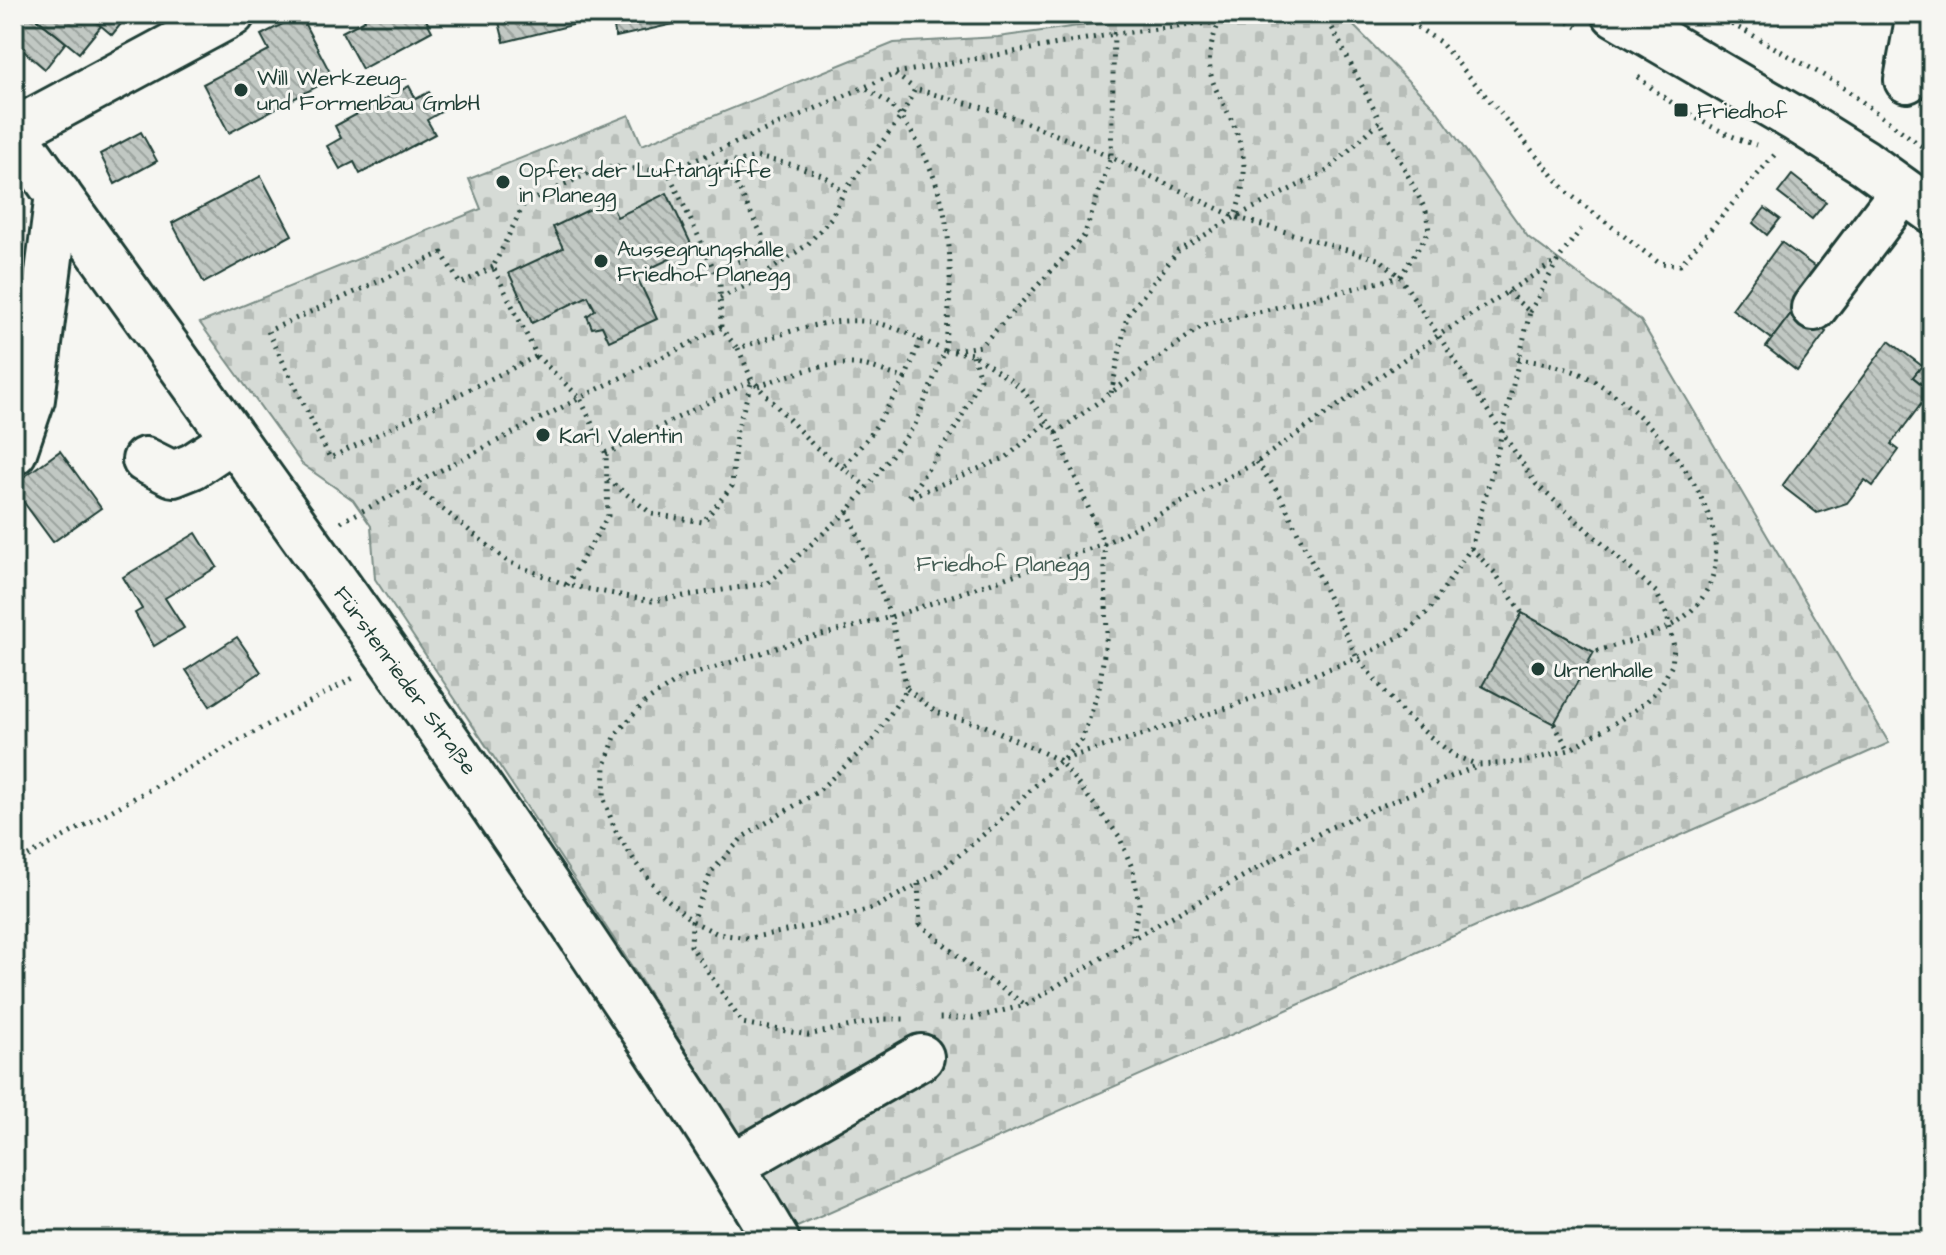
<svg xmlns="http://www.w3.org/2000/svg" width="1946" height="1255" font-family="'Architects Daughter',sans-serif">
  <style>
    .cemetery { fill: url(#cemetery-stones); stroke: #7a8c85; stroke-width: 2 }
    .building { fill: url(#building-back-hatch); stroke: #1f3d34; stroke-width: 2 }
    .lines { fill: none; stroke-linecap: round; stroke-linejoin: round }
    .minor-casing { stroke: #1f3d34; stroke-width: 50 }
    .major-casing { stroke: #1f3d34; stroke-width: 50 }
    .path { stroke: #1f3d34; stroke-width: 5; stroke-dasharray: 2 6; stroke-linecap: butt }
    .minor { stroke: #f6f6f2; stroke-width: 44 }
    .major { stroke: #f6f6f2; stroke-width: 44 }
    .poi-dot { fill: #1f3d34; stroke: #f6f6f2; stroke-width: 3 }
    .labels { text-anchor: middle; stroke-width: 6; stroke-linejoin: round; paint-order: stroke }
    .poi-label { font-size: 22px; fill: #1f3d34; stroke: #f6f6f2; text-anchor: start }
    .park-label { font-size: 22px; fill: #445d54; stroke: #f6f6f2 }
    .street-label { font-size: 22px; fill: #1f3d34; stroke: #f6f6f2 }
  </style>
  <defs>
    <pattern id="cemetery-stones" width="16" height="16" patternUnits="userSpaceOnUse" patternTransform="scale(2)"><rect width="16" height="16" fill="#d6dbd6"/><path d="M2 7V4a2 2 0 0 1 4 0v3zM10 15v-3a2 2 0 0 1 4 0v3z" fill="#b7bdb8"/></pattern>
    <pattern id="building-back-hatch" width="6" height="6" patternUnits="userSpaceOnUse" patternTransform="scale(2)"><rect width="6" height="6" fill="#c1c8c3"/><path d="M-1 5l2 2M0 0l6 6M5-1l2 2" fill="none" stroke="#9ca49f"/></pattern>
  </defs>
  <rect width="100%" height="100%" fill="#f6f6f2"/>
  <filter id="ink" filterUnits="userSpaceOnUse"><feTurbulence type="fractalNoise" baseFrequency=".0125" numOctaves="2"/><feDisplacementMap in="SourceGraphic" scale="16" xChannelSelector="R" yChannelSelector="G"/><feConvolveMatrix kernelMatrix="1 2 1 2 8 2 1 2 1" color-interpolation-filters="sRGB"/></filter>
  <g filter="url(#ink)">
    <path class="cemetery" d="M1166 14H1342L1435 108 1528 237 1641 321 1889 743 795 1228C663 1006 517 793 375 579L371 526 353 500 302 464 200 323 481 209 469 179 629 115 642 145 894 43 998 37Z"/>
    <g class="building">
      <polygon points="18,14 30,14 66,42 45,69 14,43 14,19"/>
      <polygon points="37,14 87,14 101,26 79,53 35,17"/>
      <polygon points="87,14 129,14 112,35"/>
      <polygon points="362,14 423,14 432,31 362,69 342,32 365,20"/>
      <polygon points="497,14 573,14 576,24 504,42"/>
      <polygon points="611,14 676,14 678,23 616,37"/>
      <polygon points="300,15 333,78 229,133 203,84 269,50 261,35"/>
      <polygon points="409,86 416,99 429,92 441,112 427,120 435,134 360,174 354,162 340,169 327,146 341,138 335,126"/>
      <polygon points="141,132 157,161 115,184 100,154"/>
      <polygon points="1792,175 1826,202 1812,219 1778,193"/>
      <polygon points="261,176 292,235 204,283 172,223"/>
      <polygon points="667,193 693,248 636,275 657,319 609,341 602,326 592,328 587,316 595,310 588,296 532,323 509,273 563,248 553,227 609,200 617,217"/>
      <polygon points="1765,208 1780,219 1767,235 1753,223"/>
      <polygon points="1781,242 1822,272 1772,339 1732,309"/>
      <polygon points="1795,308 1826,332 1797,371 1766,347"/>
      <polygon points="1889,341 1922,366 1913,377 1931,391 1891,444 1899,450 1873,486 1865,480 1847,503 1817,513 1782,486"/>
      <polygon points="1929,357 1932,359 1932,392 1913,377"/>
      <polygon points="60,451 101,508 53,542 14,489 14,484"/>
      <polygon points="196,533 217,567 165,598 184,628 154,646 135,613 142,609 123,577"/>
      <polygon points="1522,613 1594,652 1554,724 1482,686"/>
      <polygon points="237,637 261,672 210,706 186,670"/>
    </g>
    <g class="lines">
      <g class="minor-casing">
        <g id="minor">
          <polyline points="1907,80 1919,14"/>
          <polyline points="14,131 232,14"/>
          <path d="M14 133C209 407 409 677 595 957 657 1051 720 1144 777 1241"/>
          <polyline points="1814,308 1903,191"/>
          <polyline points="14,452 32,399 58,194"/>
          <polyline points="145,460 173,474 193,466 232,440"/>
          <polyline points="733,1165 921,1057"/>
        </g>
      </g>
      <g class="major-casing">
        <polyline id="major" points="1615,14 1797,120 1864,162 1932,211"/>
      </g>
      <g class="path">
        <polyline points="1325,14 1380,121"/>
        <polyline points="1397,14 1440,42 1568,193 1659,263 1680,265 1776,153"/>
        <polyline points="1555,14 1577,27"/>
        <polyline points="1710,14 1747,32 1837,83 1932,154"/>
        <path d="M1220 20C1193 83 1225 90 1240 143 1248 170 1243 191 1235 216"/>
        <polyline points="896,73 1114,34"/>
        <path d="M1638 77C1673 106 1712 131 1756 145"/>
        <polyline points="726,164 756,157 794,165 825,176 843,192"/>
        <polyline points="677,171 726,164 762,235 763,245 749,257 715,272"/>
        <polyline points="668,172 895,74 915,89"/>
        <polyline points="1923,249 1932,265"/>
        <polyline points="493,267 460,284 442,253 268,331 330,458 537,356"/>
        <polyline points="720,298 752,283 808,244 831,218 844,192 901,117 890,104 863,87"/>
        <polyline points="1530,312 1558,260 1581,229"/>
        <polyline points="954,350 981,346 1084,236 1111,157 1114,34 1287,14"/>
        <polyline points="945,351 973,354 1020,387 1056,433 1104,544 1107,634 1099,689 1082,740 997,823 937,874 874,908 812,926 749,938 718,934 692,921 660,893 634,860 615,830 604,799 605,766 616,734 644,703 681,678 802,640 891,617 1104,544 1257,462 1439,335 1558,260"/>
        <path d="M945 351C955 264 955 191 901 117L915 89 1002 113 1111 157 1235 217 1381 260 1400 277 1429 231 1426 211 1380 121 1327 171 1235 217 1178 251 1127 316 1111 394"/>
        <polyline points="973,355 980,379 957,426 908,498 1007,457 1047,422"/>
        <path d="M1518 359C1544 363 1571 367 1594 381 1657 418 1762 538 1693 609 1668 635 1628 641 1594 652"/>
        <polyline points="905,379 921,339"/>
        <path d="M758 386C787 376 819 364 850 364 869 364 888 373 905 379L871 434 843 468"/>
        <polyline points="1056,433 1202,326 1400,277 1536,484 1656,592 1667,615 1674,647 1672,665 1660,687 1645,703 1618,721 1569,750 1524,762 1479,765 1329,828 1132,939"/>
        <polyline points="606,454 752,380 736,434 732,486 703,522 652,514 607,479"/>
        <polyline points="1257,462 1281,497 1357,658 1403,713 1428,735 1455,756 1478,765"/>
        <path d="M412 484 508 562 567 585 652 601 768 583 848 511 867 487 915 425 945 351C924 341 900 328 877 323 830 314 781 335 738 348L752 380 813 445 867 487"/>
        <polyline points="848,511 891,617 907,689 872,741 817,792 743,837 711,872 692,921 691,946 742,1023 808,1035 885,1019 905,1019"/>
        <polyline points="341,522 580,398 537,356 493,267 524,204 604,166 668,172 720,282 721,328"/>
        <polyline points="1471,548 1495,573 1522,613"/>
        <polyline points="567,585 608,516 606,454 580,398 721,328 737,348"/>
        <polyline points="907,689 936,712 985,726 1059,760 1119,836 1133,870 1139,904 1132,939 1026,1005 973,1018 935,1018"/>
        <polyline points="1554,724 1569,750"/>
        <polyline points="1064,759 1227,708 1357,658 1403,635 1428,612 1471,548 1496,458 1530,312 1506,291"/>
        <polyline points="14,864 355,677"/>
        <polyline points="918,884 920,924 976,971 1026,1005"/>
      </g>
      <use href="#minor" class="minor"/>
      <use href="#major" class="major"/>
    </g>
  </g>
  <g class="poi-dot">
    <circle cx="241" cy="90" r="8"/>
    <rect x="1673" y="102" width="16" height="16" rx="4"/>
    <circle cx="503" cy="182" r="8"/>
    <circle cx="601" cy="261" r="8"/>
    <circle cx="543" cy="435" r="8"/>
    <circle cx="1538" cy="669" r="8"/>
  </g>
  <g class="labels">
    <g class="poi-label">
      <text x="257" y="85">Will Werkzeug-<tspan x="257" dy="25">und Formenbau GmbH</tspan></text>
      <text x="1697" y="118">Friedhof</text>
      <text x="519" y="177">Opfer der Luftangriffe<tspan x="519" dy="25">in Planegg</tspan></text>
      <text x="617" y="256">Aussegnungshalle<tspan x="617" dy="25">Friedhof Planegg</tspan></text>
      <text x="559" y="443">Karl Valentin</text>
      <text x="1554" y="677">Urnenhalle</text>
    </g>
    <g class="park-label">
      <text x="1003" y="571">Friedhof Planegg</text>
    </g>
    <g class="street-label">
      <text transform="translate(406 680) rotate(54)" y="8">Fürstenrieder Straße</text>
    </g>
  </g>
  <rect width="1946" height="1255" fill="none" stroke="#f6f6f2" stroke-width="48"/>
  <rect x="24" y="24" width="1898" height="1207" fill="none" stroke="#1f3d34" stroke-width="3" filter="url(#ink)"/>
</svg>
